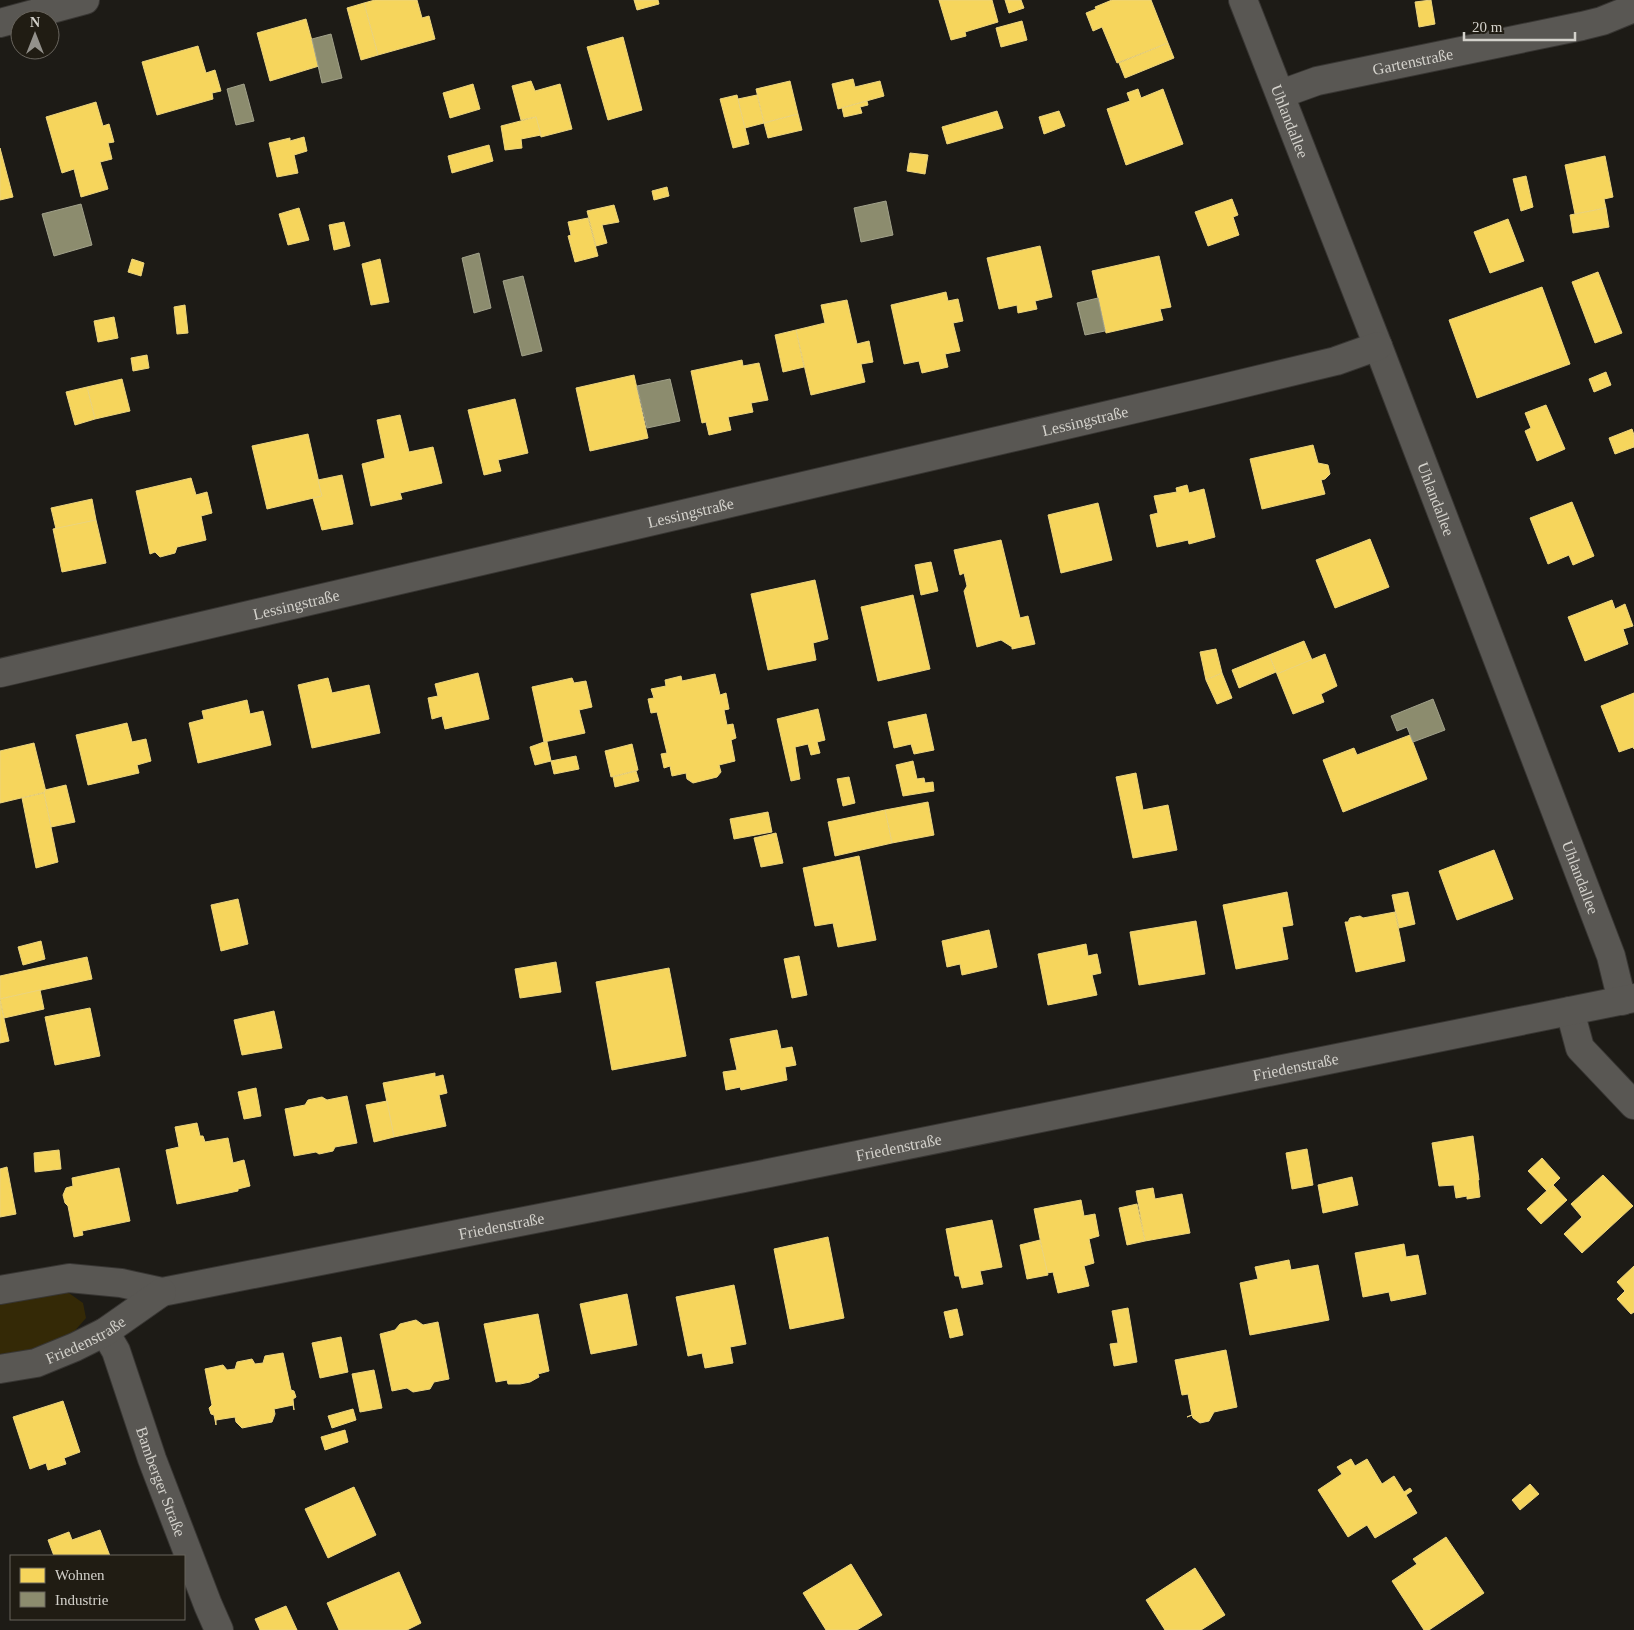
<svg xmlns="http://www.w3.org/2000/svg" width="1634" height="1630" font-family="'Times New Roman',serif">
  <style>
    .green { fill: #342906 }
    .homes { fill: #f6d55c; stroke: #ecd47d }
    .industry { fill: #8c8c6e; stroke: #a1a18a }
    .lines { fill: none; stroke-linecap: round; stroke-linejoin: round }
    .minor-casing { stroke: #383633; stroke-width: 30 }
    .tertiary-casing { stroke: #383633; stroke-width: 30 }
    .minor { stroke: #595753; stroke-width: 28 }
    .tertiary { stroke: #595753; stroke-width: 28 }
    .labels { text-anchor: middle; stroke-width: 5; stroke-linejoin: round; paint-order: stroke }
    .street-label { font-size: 16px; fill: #d3d1cb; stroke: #201c13 }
  </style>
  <rect width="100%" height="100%" fill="#1d1b16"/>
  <polygon class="green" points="66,1291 83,1303 86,1318 72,1334 37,1350 0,1354 0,1302"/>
  <g class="homes">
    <polygon points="375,0 417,0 422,18 429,16 435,39 378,55 364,3"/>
    <polygon points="634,0 658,0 659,4 637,10"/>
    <polygon points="939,0 992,0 998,22 965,32 966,36 951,40"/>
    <polygon points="1005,0 1021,0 1024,8 1009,13"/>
    <polygon points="1112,0 1151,0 1168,43 1117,63 1102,27 1093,31 1086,13 1096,9 1095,7"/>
    <polygon points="1431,0 1435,24 1419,27 1415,2"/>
    <polygon points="364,3 378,55 361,60 347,8"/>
    <polygon points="306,19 319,66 270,81 257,33"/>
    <polygon points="1022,21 1027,40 1001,47 996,28"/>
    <polygon points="623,37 642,110 608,120 587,47"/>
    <polygon points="1168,43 1174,58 1125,78 1119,63"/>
    <polygon points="198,46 206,73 215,70 221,91 212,93 213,99 157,115 142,62"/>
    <polygon points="853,79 855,87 880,81 884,96 838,109 832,84"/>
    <polygon points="531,81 535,91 560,84 572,129 541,137 536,117 521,120 512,86"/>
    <polygon points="790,81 798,114 764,123 756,89"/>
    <polygon points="473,84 480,109 450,118 443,93"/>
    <polygon points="1138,89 1141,98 1163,89 1183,144 1126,165 1107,109 1130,101 1127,93"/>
    <polygon points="737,95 749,144 733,148 720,99"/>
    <polygon points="757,95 764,123 745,128 738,99"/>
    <polygon points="867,101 868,105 860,107 862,113 844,117 842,108"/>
    <polygon points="96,102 103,126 109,124 114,142 108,143 112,159 100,162 108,189 81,197 74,169 62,173 46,117"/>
    <polygon points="997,111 1003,128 947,144 942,127"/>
    <polygon points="1059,111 1065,126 1044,134 1039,117"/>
    <polygon points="798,114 802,130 768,138 764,123"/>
    <polygon points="536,117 541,135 521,139 522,148 505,150 501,126"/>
    <polygon points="304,137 307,151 294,155 298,173 277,177 269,143 290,138 290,141"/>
    <polygon points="489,145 493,161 452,173 448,156"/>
    <polygon points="0,148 13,197 0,200"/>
    <polygon points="910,153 928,155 925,174 907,171"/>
    <polygon points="1605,156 1613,197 1604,199 1606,208 1575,214 1565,165"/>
    <polygon points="1526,176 1533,207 1521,211 1513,179"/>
    <polygon points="667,187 669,196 654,200 652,191"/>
    <polygon points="1232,199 1238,215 1233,217 1239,235 1208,246 1195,212"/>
    <polygon points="614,205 619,222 602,225 607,243 596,246 587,211"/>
    <polygon points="299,208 309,240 288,245 279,214"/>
    <polygon points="1606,208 1609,227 1573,233 1570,215"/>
    <polygon points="588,218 598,256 575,262 568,236 571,235 568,222"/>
    <polygon points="1508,219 1524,261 1490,273 1474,232"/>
    <polygon points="344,222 350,246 334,250 329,225"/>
    <polygon points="1040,246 1052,297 1035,301 1037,309 1018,313 1017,305 999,309 987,258"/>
    <polygon points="1159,256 1171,307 1160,309 1163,320 1106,333 1092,271"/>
    <polygon points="132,259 144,263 141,276 128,272"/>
    <polygon points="380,259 389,302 371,305 362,264"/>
    <polygon points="1598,272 1622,333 1595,343 1572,282"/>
    <polygon points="1542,287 1570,364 1477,398 1449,320"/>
    <polygon points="946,292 948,301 958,299 963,321 953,323 960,351 945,354 948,367 922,373 919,361 904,364 891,305"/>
    <polygon points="847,300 857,344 869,341 873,362 861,364 865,382 811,395 796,330 825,323 821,305"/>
    <polygon points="185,305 188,333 177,334 174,307"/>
    <polygon points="114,317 118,338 98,342 94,321"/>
    <polygon points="796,330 804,367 783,372 775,335"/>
    <polygon points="147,355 149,368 133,371 131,358"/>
    <polygon points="742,360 743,366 759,363 768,400 751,403 753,412 728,417 731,430 709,435 706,422 702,423 691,371"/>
    <polygon points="1606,372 1611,385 1594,392 1589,379"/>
    <polygon points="634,375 648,438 590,451 576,388"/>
    <polygon points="122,379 130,411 95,419 87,387"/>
    <polygon points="87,387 95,419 75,425 66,392"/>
    <polygon points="515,399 528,453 498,460 501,471 484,475 468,410"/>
    <polygon points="1546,405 1565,449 1537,461 1525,431 1531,428 1525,413"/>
    <polygon points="400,415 409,452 433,447 442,483 400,493 402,499 371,506 362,464 385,458 377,420"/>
    <polygon points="1632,429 1634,435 1634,447 1615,454 1609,438"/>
    <polygon points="308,434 322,496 267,509 252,446"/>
    <polygon points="1313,445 1318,463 1328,465 1330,474 1325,479 1321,480 1325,494 1262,509 1250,459"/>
    <polygon points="342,475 353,524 322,530 313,498 322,496 318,480"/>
    <polygon points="191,478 196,495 207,492 212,513 201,516 206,540 177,547 175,553 160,557 155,552 150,554 136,491"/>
    <polygon points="1187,485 1189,493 1204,489 1215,537 1189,544 1188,540 1157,547 1150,515 1158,513 1154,496 1177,492 1176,488"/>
    <polygon points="92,499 96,520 56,529 51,508"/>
    <polygon points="1572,502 1594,556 1573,565 1569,555 1548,564 1530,518"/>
    <polygon points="1098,503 1112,560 1061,573 1048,515"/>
    <polygon points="96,520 106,563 62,572 53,529"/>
    <polygon points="1370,539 1389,587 1335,608 1316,560"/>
    <polygon points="1001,540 1020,618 1028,616 1035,644 1012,649 1012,647 1001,640 977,647 964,591 967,586 964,573 960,575 954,550"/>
    <polygon points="931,562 938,591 921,595 915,565"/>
    <polygon points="815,580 828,639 813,643 816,660 768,670 751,594"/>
    <polygon points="913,595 930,669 878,681 861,607"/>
    <polygon points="1612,600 1615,609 1625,604 1633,626 1623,629 1628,644 1585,661 1568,617"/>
    <polygon points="1304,641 1312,660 1277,674 1269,655"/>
    <polygon points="1216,649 1222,673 1206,680 1200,652"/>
    <polygon points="1325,654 1337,686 1321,694 1324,702 1293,714 1277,674"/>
    <polygon points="1269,655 1276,672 1239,688 1232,670"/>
    <polygon points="478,673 489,719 445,729 442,716 432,719 428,698 438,696 435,684"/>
    <polygon points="1222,673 1232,698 1217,704 1206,680"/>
    <polygon points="715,674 720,695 726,693 729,709 724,710 727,725 733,724 736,738 731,740 735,761 719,765 721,772 717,777 693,783 687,779 686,773 672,776 670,766 664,768 661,754 667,753 657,712 651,713 648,699 654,698 651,689 666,686 665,680 681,676 682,681"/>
    <polygon points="328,678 332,693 369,685 380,733 312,748 298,685"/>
    <polygon points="572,678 574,683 586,681 592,707 579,710 585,733 544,742 532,687"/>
    <polygon points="1634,693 1634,749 1633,747 1619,752 1601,706"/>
    <polygon points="247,700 250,714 263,711 271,745 198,763 189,723 204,719 202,711"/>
    <polygon points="818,709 825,740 817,742 820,753 811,755 808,744 795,747 800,779 791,781 777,719"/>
    <polygon points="926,714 934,750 914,754 911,744 894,748 888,722"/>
    <polygon points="127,723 132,742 146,739 151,761 137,765 139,773 88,785 76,735"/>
    <polygon points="1410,735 1427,779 1343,812 1323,760 1354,748 1357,755"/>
    <polygon points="544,742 547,742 551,761 535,765 530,747"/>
    <polygon points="34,743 46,792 0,803 0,751"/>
    <polygon points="632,744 638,770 611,777 605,751"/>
    <polygon points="576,756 579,769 554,774 551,761"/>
    <polygon points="913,761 917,779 924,778 925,783 933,782 934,791 903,796 896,765"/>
    <polygon points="636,771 639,781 615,787 613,777"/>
    <polygon points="1136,773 1143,810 1168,805 1177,850 1133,858 1116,777"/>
    <polygon points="849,777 855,803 843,806 837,779"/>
    <polygon points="66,785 75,822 51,827 44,793 45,790"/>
    <polygon points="44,793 58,862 36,868 22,798"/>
    <polygon points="928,802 934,835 892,843 885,810"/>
    <polygon points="885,810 892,843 835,856 828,822"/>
    <polygon points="768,812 772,832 734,839 730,819"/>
    <polygon points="776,833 783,863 761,867 754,838"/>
    <polygon points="1494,850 1513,899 1457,920 1439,871"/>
    <polygon points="859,856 876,940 838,947 833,923 815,926 803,868"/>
    <polygon points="1287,892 1293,925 1282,927 1288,959 1236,969 1223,905"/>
    <polygon points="1408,892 1415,924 1399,928 1392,895"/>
    <polygon points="238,899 248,944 221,951 211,905"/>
    <polygon points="1395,912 1405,961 1356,972 1345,922 1348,922 1350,918 1360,916 1363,918"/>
    <polygon points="1196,921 1205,974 1139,985 1130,932"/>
    <polygon points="989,930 997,967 962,975 960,964 947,967 942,941"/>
    <polygon points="41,941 45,959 23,965 18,947"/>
    <polygon points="1086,944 1088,956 1097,954 1101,973 1092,975 1097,995 1048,1005 1038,954"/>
    <polygon points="799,956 807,995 792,998 784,959"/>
    <polygon points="87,957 92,979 0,999 0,976"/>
    <polygon points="556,962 561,992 520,998 515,969"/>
    <polygon points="669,968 686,1056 612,1070 596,982"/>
    <polygon points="40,990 44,1009 4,1018 0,999"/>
    <polygon points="0,1001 9,1041 0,1043"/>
    <polygon points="90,1008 100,1056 55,1065 45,1017"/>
    <polygon points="274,1011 282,1048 242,1055 234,1020"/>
    <polygon points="777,1030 781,1049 792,1047 796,1065 785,1067 787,1080 741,1090 740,1087 726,1090 723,1072 737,1070 730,1039"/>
    <polygon points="435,1073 435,1077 443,1075 447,1093 439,1095 446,1126 394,1137 383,1083"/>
    <polygon points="256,1088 261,1116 244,1119 238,1092"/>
    <polygon points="347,1096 357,1143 335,1147 333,1151 319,1154 316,1152 294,1156 285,1109 305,1105 308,1100 322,1097 327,1100"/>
    <polygon points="387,1101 394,1137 374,1142 366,1105"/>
    <polygon points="197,1123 200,1136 203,1136 205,1142 228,1138 233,1163 244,1160 250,1186 238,1189 238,1191 177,1204 166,1150 179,1147 175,1127"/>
    <polygon points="1473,1136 1479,1180 1478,1180 1480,1197 1467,1199 1467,1196 1456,1198 1454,1185 1439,1186 1432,1143"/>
    <polygon points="1307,1149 1313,1185 1292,1189 1286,1153"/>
    <polygon points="59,1150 61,1169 35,1172 34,1153"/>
    <polygon points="1542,1158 1560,1178 1547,1191 1528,1171"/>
    <polygon points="7,1167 16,1214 0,1217 0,1169"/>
    <polygon points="119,1168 130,1221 82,1231 83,1235 74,1237 68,1206 65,1203 63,1195 66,1188 73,1186 72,1178"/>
    <polygon points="1603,1175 1633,1206 1582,1253 1564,1234 1582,1217 1571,1204"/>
    <polygon points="1352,1177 1358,1205 1323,1213 1318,1185"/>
    <polygon points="1553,1185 1567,1200 1541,1224 1527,1209"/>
    <polygon points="1153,1188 1155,1199 1182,1194 1190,1233 1145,1241 1136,1191"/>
    <polygon points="1081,1200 1084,1216 1095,1214 1099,1236 1089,1239 1094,1263 1084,1266 1089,1286 1058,1293 1053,1272 1047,1273 1034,1209"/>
    <polygon points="1137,1204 1145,1241 1127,1245 1119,1208"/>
    <polygon points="992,1220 1002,1267 980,1271 983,1284 962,1288 959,1276 955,1276 946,1229"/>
    <polygon points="828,1237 844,1318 790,1329 774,1249"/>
    <polygon points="1040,1240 1048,1275 1027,1279 1020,1245"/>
    <polygon points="1404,1244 1406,1257 1418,1255 1426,1294 1391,1301 1389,1292 1363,1297 1355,1253"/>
    <polygon points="1289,1260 1291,1270 1318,1265 1329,1320 1250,1335 1240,1283 1258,1279 1255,1267"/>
    <polygon points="1634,1266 1634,1312 1631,1314 1617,1299 1625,1291 1617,1282"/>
    <polygon points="734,1285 746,1344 730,1347 733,1363 705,1368 702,1353 688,1356 676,1297"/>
    <polygon points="627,1294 637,1345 591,1354 580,1304"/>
    <polygon points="1128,1308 1137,1362 1114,1366 1110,1344 1118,1343 1112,1311"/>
    <polygon points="957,1309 963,1335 950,1338 944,1312"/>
    <polygon points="538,1314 549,1371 538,1374 539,1377 530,1382 520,1384 508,1384 507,1380 496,1382 484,1324"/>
    <polygon points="416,1320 423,1325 438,1322 449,1379 434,1382 430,1389 413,1392 407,1388 392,1391 380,1334 395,1330 400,1324"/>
    <polygon points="341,1337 348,1372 320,1378 312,1343"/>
    <polygon points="1226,1350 1237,1407 1214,1412 1209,1421 1200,1423 1193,1418 1192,1415 1187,1417 1192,1415 1188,1394 1182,1395 1175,1360"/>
    <polygon points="283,1353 291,1390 294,1391 296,1397 293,1399 294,1410 293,1405 274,1409 275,1414 272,1422 242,1428 236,1422 235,1417 216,1420 216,1425 214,1415 211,1414 209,1408 212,1405 205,1369 223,1365 227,1370 235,1369 237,1362 252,1359 255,1364 263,1363 265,1356"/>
    <polygon points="374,1370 382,1408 360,1412 352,1374"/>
    <polygon points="63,1401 80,1452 64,1458 66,1464 48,1470 46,1463 30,1469 13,1417"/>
    <polygon points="353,1409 356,1420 332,1428 328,1416"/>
    <polygon points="345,1430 348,1442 325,1450 321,1437"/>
    <polygon points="1351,1459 1355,1466 1367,1459 1382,1484 1394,1476 1404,1492 1410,1488 1412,1491 1406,1495 1417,1513 1375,1538 1367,1525 1348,1537 1318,1490 1342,1474 1337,1467"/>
    <polygon points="1530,1484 1539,1494 1520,1510 1512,1500"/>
    <polygon points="354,1487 376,1535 328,1558 305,1509"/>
    <polygon points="100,1530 110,1556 54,1556 48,1540 69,1532 72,1540"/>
    <polygon points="1446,1537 1484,1593 1429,1630 1424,1630 1392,1581 1417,1564 1413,1559"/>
    <polygon points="851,1564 882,1615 857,1630 826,1630 803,1593"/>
    <polygon points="1195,1568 1225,1615 1201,1630 1165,1630 1146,1600"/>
    <polygon points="399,1572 421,1623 407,1630 339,1630 327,1603"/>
    <polygon points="286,1606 297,1630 260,1630 255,1619"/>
  </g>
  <g class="industry">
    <polygon points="331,34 342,78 322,83 312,39"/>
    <polygon points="244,84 254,121 236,125 227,89"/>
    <polygon points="886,201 893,235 861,242 854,208"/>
    <polygon points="81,204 92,245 54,256 42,214"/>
    <polygon points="479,253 491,308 474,313 462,258"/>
    <polygon points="523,276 542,351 522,356 503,281"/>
    <polygon points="1098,298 1105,331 1085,335 1077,303"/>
    <polygon points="670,379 680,421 647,428 637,386"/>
    <polygon points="1433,699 1445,730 1413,742 1407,727 1397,731 1391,716"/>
  </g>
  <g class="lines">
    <g class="minor-casing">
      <g id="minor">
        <path id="s1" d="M1243 0 1378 346 1611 956 1622 1001"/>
        <polyline points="0,23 85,0"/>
        <path id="s2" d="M1281 94 1317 81 1582 26 1602 21 1634 8"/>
        <path id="s3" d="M0 673 1203 393 1336 361 1378 346"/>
        <polyline points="1570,1011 1580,1048 1634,1105"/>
        <path id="s4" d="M105 1332 116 1351 152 1459 208 1605 219 1630"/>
      </g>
    </g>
    <g class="tertiary-casing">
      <g id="tertiary">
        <path id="s5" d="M0 1290 69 1278 121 1283 162 1292 744 1178 1634 998"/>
        <path id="s6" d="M0 1369 36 1363 75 1347 105 1332 162 1292"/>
      </g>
    </g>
    <use href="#minor" class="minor"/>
    <use href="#tertiary" class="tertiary"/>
  </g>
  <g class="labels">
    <g class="street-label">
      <text dy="6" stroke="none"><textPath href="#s2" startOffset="136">Gartenstraße</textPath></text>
      <text dy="6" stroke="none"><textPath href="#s1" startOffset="130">Uhlandallee</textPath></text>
      <text dy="6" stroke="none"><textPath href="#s3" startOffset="1114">Lessingstraße</textPath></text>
      <text dy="6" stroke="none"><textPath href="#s1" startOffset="535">Uhlandallee</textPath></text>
      <text dy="6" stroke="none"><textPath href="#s3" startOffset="709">Lessingstraße</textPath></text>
      <text dy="6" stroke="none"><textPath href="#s3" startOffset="304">Lessingstraße</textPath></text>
      <text dy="6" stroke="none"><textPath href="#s1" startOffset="940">Uhlandallee</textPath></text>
      <text dy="6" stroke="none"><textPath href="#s5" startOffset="1320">Friedenstraße</textPath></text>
      <text dy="6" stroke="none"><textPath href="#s5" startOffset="915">Friedenstraße</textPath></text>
      <text dy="6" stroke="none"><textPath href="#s5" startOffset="510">Friedenstraße</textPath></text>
      <text dy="6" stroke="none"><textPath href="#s6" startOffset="91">Friedenstraße</textPath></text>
      <text dy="6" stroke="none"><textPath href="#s4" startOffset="160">Bamberger Straße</textPath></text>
    </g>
  </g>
  <rect x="10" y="1555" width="175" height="65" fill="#201c13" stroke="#68645d"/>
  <rect x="20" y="1568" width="25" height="15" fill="#f6d55c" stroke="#68645d"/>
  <text x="55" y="1580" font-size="15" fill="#d3d1cb">Wohnen</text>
  <rect x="20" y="1592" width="25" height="15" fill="#8c8c6e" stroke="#68645d"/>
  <text x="55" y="1605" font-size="15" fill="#d3d1cb">Industrie</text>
  <g transform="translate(35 35)"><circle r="24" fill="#201c13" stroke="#68645d"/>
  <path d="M0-4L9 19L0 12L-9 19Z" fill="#93918c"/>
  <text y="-8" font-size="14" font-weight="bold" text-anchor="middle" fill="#d3d1cb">N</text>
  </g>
  <path d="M1464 32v8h111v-8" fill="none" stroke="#d3d1cb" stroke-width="2.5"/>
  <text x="1472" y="32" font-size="15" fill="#d3d1cb" stroke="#201c13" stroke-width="4" paint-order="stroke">20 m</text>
</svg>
